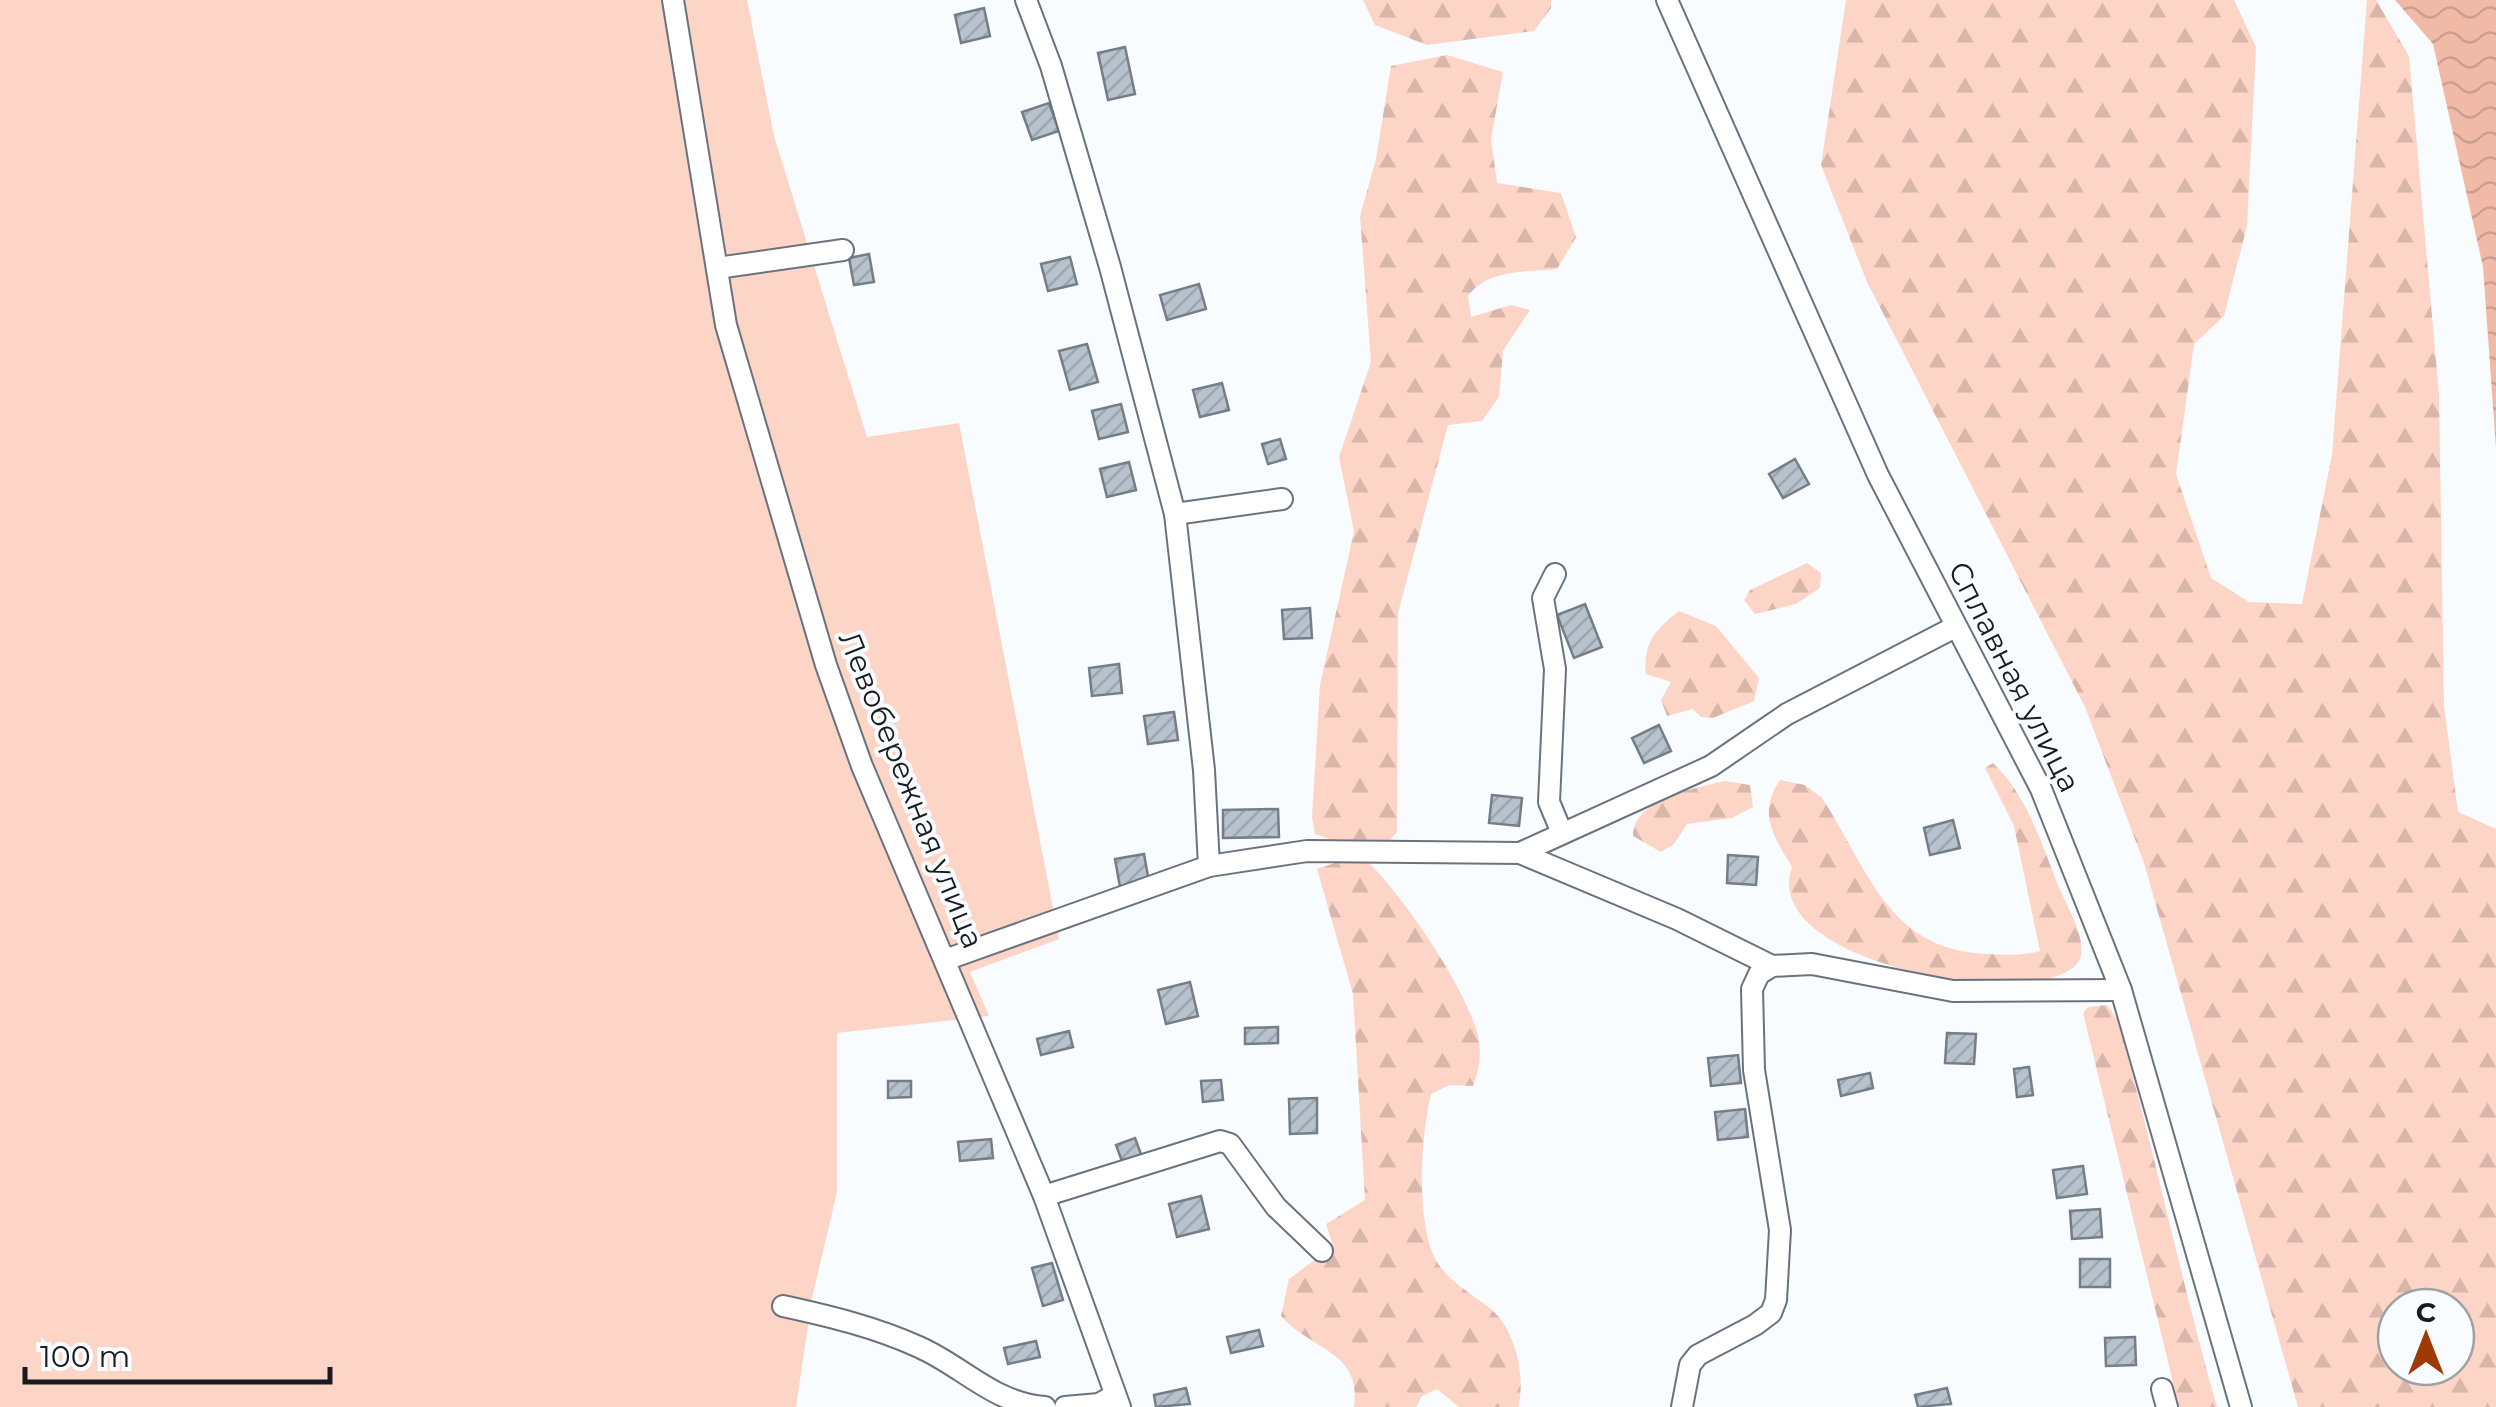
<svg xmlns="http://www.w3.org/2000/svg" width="2496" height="1407" font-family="Montserrat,sans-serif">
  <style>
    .green { fill: #fdd5c7 }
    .forest { fill: url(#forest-firs); fill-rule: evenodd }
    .water { fill: url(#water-waves) }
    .building { fill: url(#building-hatch); stroke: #757e88; stroke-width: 2.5 }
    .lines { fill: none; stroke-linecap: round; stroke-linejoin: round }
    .minor-casing { stroke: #6a737d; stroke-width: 24 }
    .minor { stroke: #fff; stroke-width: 20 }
    .labels { text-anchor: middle; stroke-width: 8; stroke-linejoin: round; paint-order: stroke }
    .street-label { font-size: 30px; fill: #171b1f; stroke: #f9fcfe }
  </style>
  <defs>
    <pattern id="forest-firs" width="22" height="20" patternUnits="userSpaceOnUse" patternTransform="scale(2.5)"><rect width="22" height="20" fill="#fdd5c7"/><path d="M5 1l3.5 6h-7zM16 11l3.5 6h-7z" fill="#d8b6aa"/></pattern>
    <pattern id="water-waves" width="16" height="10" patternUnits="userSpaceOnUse" patternTransform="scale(2.5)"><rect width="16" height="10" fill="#f0baa6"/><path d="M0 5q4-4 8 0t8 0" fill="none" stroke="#cd9f8e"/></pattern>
    <pattern id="building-hatch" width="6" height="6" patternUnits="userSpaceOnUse" patternTransform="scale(2.5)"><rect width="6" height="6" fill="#b8c2cd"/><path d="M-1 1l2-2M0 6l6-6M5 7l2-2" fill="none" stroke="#9da6b0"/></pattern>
  </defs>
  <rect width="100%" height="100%" fill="#f9fcfe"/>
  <polygon class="green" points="0,0 747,0 774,136 867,437 959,423 1059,939 970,972 989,1016 837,1033 837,1192 812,1298 796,1407 0,1407"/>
  <g class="forest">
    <polygon points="1363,0 1551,0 1551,8 1534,31 1427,45 1375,25"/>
    <path d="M1846 0H2234L2256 47 2247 226 2224 316 2194 344 2176 474 2211 578 2249 602 2302 604 2332 455 2367 0H2376L2409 56 2439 395 2444 706 2458 812 2496 829V1407H2298L2144 863 2085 707 1867 282 1821 165ZM2396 1307H2456V1367H2396Z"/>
    <path d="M1447 55 1503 72 1491 139 1497 183 1561 193 1576 237 1557 269C1525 272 1488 269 1468 296L1471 317 1511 305 1530 310 1503 351 1499 397 1482 421 1448 425 1398 613 1397 832 1390 840 1329 839 1315 834 1312 817 1320 685 1354 531 1339 457 1371 362 1360 216 1376 159 1391 66Z"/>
    <polygon points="1807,563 1821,573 1820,588 1796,604 1755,614 1744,600 1750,590"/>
    <path d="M1679 611 1716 626 1759 678 1754 701 1713 718 1701 717 1693 709 1667 716 1661 700 1671 682 1646 674C1643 644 1655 629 1679 611Z"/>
    <path d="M1993 763C2025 792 2042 844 2057 883 2065 903 2085 934 2081 955 2069 1018 1755 969 1792 867 1774 837 1757 813 1780 780L1805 785 1822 798C1869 870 1887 949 1986 954 2006 955 2022 956 2040 951L2014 826 1985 768Z"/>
    <path d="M1725 781 1750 785 1753 807 1732 818 1687 824 1674 844 1661 852 1633 836C1633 799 1696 788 1725 781Z"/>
    <path d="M1338 862 1369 863C1403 896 1471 994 1479 1041 1481 1058 1479 1070 1473 1086L1450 1085 1431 1094C1421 1134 1415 1225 1437 1262 1450 1284 1477 1296 1495 1313 1516 1333 1526 1380 1518 1407H1459L1437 1389 1422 1396 1416 1407H1354C1362 1351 1312 1351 1281 1316L1289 1279 1333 1246 1326 1224 1365 1200 1353 994 1317 869Z"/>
    <path d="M2107 1005 2117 1019C2154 1147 2180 1278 2217 1407H2179L2083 1013 2088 1007Z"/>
  </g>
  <polygon class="water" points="2395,0 2496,0 2496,449 2483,267 2433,44"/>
  <g class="building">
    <polygon points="984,8 990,36 961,43 955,15"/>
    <polygon points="1125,47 1135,94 1108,100 1098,53"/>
    <polygon points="1049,103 1059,131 1032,140 1022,112"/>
    <polygon points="869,254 874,282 854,285 849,258"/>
    <polygon points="1070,257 1077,284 1048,291 1041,264"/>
    <polygon points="1199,284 1206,309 1167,320 1160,295"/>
    <polygon points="1087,344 1098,382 1070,390 1059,351"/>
    <polygon points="1222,383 1229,410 1200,417 1193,390"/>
    <polygon points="1121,404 1128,432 1099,439 1092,411"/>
    <polygon points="1280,439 1286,459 1268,464 1262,444"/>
    <polygon points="1795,459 1809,484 1783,498 1769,474"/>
    <polygon points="1129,462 1136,490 1107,497 1100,469"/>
    <polygon points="1585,604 1602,647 1574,658 1557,615"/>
    <polygon points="1310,608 1312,638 1284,639 1282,610"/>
    <polygon points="1119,664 1122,693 1092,696 1089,668"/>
    <polygon points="1174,712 1178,740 1148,744 1144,716"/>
    <polygon points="1659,725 1671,751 1644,763 1632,738"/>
    <polygon points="1492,795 1522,798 1519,826 1489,823"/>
    <polygon points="1278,809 1279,837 1223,838 1223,810"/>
    <polygon points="1953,820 1960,848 1930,855 1924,828"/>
    <polygon points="1144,854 1149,882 1120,887 1115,859"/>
    <polygon points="1728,855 1758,857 1756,885 1727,883"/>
    <polygon points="1190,982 1198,1016 1166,1024 1158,990"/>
    <polygon points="1278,1027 1278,1043 1245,1044 1245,1028"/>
    <polygon points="1069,1031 1073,1047 1041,1055 1037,1039"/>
    <polygon points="1947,1033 1976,1034 1974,1064 1945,1063"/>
    <polygon points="1738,1055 1741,1083 1711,1086 1708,1058"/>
    <polygon points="2029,1067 2033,1095 2017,1097 2014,1069"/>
    <polygon points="1870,1073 1873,1088 1841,1096 1838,1080"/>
    <polygon points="1221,1080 1223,1100 1203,1102 1201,1081"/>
    <polygon points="888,1081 911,1081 911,1097 888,1098"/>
    <polygon points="1317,1098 1317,1133 1290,1134 1289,1099"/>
    <polygon points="1745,1109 1748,1137 1718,1140 1715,1112"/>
    <polygon points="1135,1138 1142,1157 1123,1164 1116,1145"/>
    <polygon points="991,1139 993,1158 960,1161 958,1142"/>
    <polygon points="2083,1166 2087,1194 2057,1198 2053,1170"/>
    <polygon points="1201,1196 1209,1229 1177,1237 1169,1204"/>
    <polygon points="2100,1209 2102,1237 2072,1239 2070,1211"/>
    <rect x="2080" y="1259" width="30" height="28"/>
    <polygon points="1052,1263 1063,1300 1043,1306 1032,1268"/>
    <polygon points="1259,1330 1263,1346 1231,1353 1227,1337"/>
    <polygon points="2135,1337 2136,1365 2106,1366 2105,1338"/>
    <polygon points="1036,1341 1040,1357 1008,1364 1004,1348"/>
    <polygon points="1186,1388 1190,1404 1156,1407 1154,1395"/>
    <polygon points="1947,1388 1951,1404 1918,1407 1915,1395"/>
  </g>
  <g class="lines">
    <g class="minor-casing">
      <g id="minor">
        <polyline points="673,0 726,325 826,665 862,766 1044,1196 1120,1407"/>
        <polyline points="1026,0 1051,66 1110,267 1175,514 1204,770 1209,866"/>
        <polyline points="1667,0 1878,475 2041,789 2121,990 2241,1407"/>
        <polyline points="717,268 843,250"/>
        <polyline points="1175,514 1282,499"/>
        <polyline points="1555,574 1543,598 1555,669 1549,802 1562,833"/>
        <polyline points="1520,853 1677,919 1772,966"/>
        <polyline points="945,960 1209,866 1307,851 1520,853 1711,766 1787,714 1955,627"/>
        <polyline points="1044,1196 1220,1141 1230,1144 1276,1207 1322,1251"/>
        <path d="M783 1306C829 1316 875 1327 919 1347 964 1367 993 1403 1045 1407"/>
        <polyline points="2162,1389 2167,1407"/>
        <polyline points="1065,1407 1099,1404 1115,1395"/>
        <polyline points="1682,1407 1690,1365 1698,1355 1755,1325 1771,1313 1776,1300 1780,1230 1754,1070 1752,989 1759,974 1772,966 1812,964 1953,991 2121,990"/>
      </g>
    </g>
    <use href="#minor" class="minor"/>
  </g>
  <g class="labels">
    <g class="street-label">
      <text transform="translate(2014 677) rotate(63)" y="10">Сплавная улица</text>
      <text transform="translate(911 790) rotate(68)" y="10">Левобережная улица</text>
    </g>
  </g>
  <g transform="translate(2426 1337)"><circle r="48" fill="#f9fcfe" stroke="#9fa2a5" stroke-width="2.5"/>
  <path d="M0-8L18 38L0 25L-18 38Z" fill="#9e3a04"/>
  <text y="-15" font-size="28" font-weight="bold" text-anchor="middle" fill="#171b1f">С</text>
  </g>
  <path d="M25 1367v15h305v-15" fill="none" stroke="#171b1f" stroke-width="5"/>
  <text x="40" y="1367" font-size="30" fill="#171b1f" stroke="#f9fcfe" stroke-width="8" paint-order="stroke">100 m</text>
</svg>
